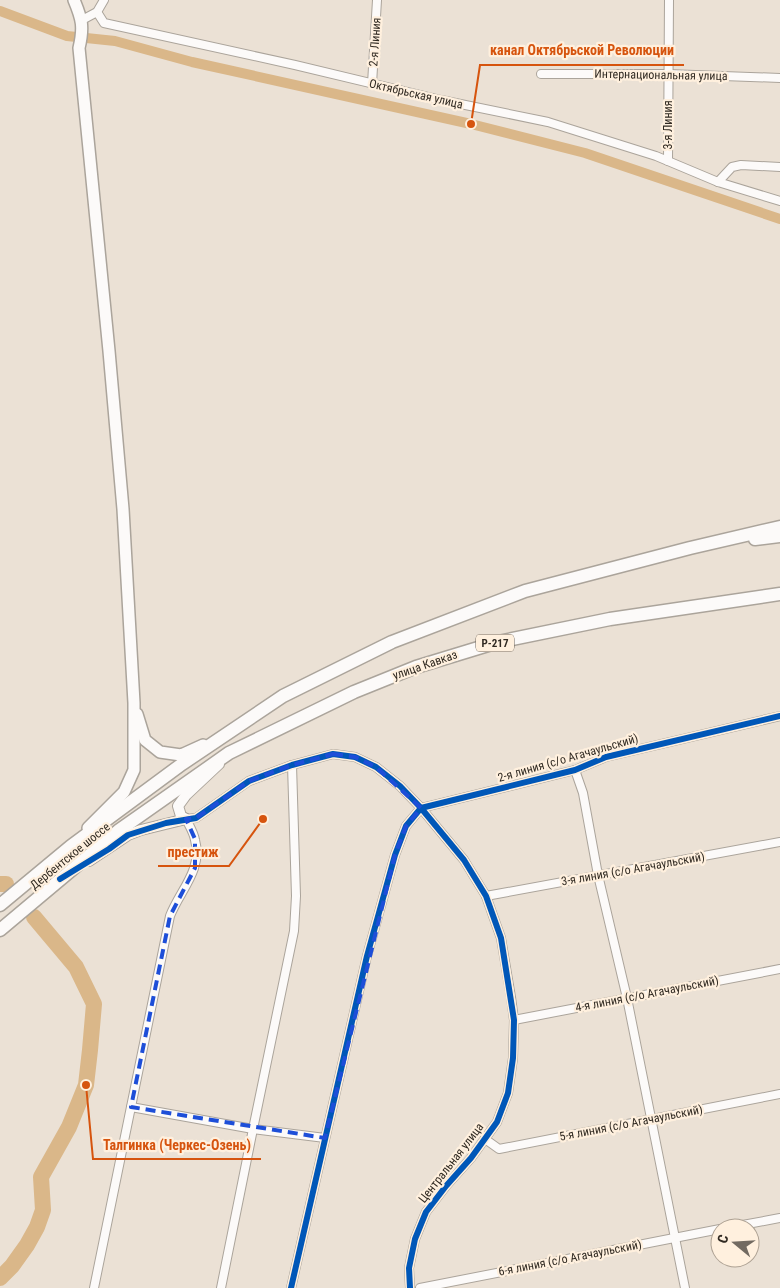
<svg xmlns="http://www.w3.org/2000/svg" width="780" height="1288" font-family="'Roboto Condensed',sans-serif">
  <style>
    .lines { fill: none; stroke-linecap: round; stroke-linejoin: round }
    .canal { stroke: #dab789; stroke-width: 10 }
    .river { stroke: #dab789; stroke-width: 16 }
    .minor-casing { stroke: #aba49b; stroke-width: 10 }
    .tertiary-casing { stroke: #aba49b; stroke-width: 12 }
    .secondary-casing { stroke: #aba49b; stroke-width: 14 }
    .trunk-casing { stroke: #aba49b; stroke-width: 15 }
    .minor { stroke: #fcfaf9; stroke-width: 8 }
    .tertiary { stroke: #fcfaf9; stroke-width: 10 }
    .secondary { stroke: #fcfaf9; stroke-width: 11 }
    .trunk { stroke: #fcfaf9; stroke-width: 12 }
    .cycleway-casing { stroke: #fff0de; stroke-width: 9 }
    .cycleway { stroke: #0057b8; stroke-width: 6 }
    .marked { fill: none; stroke: #1d4ed8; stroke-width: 4; stroke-dasharray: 10 6; stroke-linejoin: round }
    .labels { text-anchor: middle; stroke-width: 4.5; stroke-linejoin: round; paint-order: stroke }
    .shield { fill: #fff0de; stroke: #6f655a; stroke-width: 1 }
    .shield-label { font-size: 11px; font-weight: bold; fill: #312a22 }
    .street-label { font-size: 12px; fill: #312a22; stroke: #fff0de }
    .leader { fill: none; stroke: #d6540e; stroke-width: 2 }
    .callout-dot { fill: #d6540e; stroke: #fff0de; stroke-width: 2 }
    .callout-label { font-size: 14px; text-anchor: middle; font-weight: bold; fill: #d6540e; stroke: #fff0de; stroke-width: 4.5; stroke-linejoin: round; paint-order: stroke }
  </style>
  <rect width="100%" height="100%" fill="#ebe1d5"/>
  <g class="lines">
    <polyline class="canal" points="0,11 67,36 115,41 192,62 471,124 585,153 780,219"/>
    <g class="river">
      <polyline points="0,884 6,884"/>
      <polyline points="0,1278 12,1266 27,1245 37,1227 43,1210 41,1177 69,1127 86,1085 90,1050 94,1004 76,967 34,917"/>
    </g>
    <g class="minor-casing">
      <g id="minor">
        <polyline points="97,12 104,23 295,65 441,100 548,122 656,156 718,182 780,201"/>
        <polyline points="82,20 97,12 104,0"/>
        <polyline points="541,74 668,74 780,78"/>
        <polyline points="372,84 377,0"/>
        <polyline points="668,161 669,0"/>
        <polyline points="718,182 732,167 741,165 780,167"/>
        <polyline points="575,770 583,793 598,875 627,998 685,1288"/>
        <polyline points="486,896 780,842"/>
        <polyline points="514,1020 780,969"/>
        <polyline points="131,1107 253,1129 325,1138"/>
        <polyline points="485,1139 499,1149 780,1094"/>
        <polyline points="726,1228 780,1218"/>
        <path d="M94 1288 170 916C180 890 203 870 195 840 194 833 189 825 186 819L196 818 249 781 292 765 333 754 355 757 376 767 400 786 421 808 464 860 486 896 501 938 511 997 514 1020 513 1058 508 1093 497 1122 471 1158 446 1186 426 1212 415 1239 409 1268 410 1288"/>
        <polyline points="221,1288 253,1129 294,931 296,896 292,765"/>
        <polyline points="291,1288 367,956 395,855 406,826 421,808 575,770 606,757 780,716"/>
        <polyline points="420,1288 720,1229"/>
      </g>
    </g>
    <g class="tertiary-casing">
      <g id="tertiary">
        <polyline points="186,819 181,816 178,806 186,795 219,764"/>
        <polyline points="89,861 128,835 141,830 186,819"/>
      </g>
    </g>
    <g class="secondary-casing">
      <g id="secondary">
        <path d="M74 0C82 19 84 27 79 48L109 351 123 509 134 703V770L124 792 88 828"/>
        <polyline points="137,714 145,740 160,752 181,755 203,745"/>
      </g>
    </g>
    <g class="trunk-casing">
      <g id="trunk">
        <polyline points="755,539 780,536"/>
        <polyline points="0,905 71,846 182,764 283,696 392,642 525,591 690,548 780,527"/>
        <polyline points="0,930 118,831 229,753 354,692 416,667 498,642 610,619 780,594"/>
      </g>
    </g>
    <use href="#minor" class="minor"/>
    <use href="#tertiary" class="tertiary"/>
    <use href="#secondary" class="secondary"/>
    <use href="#trunk" class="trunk"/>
    <g class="cycleway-casing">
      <g id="cycleway">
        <polyline points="60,879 109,849 128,835 166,823 196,818 249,781 292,765 333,754 355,757 376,767 400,786 421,808 464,860 486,896 501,938 514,1020 513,1058 508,1093 497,1122 471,1158 446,1186 426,1212 415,1239 409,1268 410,1288"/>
        <polyline points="291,1288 367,956 395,855 406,826 421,808 575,770 606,757 780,716"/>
      </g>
    </g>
    <use href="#cycleway" class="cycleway"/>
  </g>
  <path class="marked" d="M333 754 355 757 376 767 421 808 406 826 395 855 325 1138 131 1107 170 916 195 868V839L186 819 196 818 249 781 292 765Z"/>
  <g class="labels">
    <rect class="shield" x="476" y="634.5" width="38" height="17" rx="4"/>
    <g class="shield-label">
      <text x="495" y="647">Р-217</text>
    </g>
    <g class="street-label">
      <text transform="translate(375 42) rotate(-86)" y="4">2-я Линия</text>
      <text transform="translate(661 75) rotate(1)" y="4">Интернациональная улица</text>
      <text transform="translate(416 94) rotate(13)" y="4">Октябрьская улица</text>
      <text transform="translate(668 125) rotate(-90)" y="4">3-я Линия</text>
      <text transform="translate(425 665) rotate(-19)" y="4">улица Кавказ</text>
      <text transform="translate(568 758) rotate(-16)" y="4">2-я линия (с/о Агачаульский)</text>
      <text transform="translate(70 856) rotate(-39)" y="4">Дербентское шоссе</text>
      <text transform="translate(633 869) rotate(-10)" y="4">3-я линия (с/о Агачаульский)</text>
      <text transform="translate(647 994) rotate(-11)" y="4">4-я линия (с/о Агачаульский)</text>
      <text transform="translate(631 1123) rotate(-11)" y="4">5-я линия (с/о Агачаульский)</text>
      <text transform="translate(451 1163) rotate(-52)" y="4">Центральная улица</text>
      <text transform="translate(570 1258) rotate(-11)" y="4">6-я линия (с/о Агачаульский)</text>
    </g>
  </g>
  <path class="leader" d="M471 124L480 65H684M263 819L229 866H158M86 1085L93 1159H261"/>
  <g class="callout-dot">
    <circle cx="471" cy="124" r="5"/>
    <circle cx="263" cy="819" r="5"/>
    <circle cx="86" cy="1085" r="5"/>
  </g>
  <g class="callout-label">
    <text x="582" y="55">канал Октябрьской Революции</text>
    <text x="193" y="857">престиж</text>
    <text x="177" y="1150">Талгинка (Черкес-Озень)</text>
  </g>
  <g transform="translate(735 1243) rotate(288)"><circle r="24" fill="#fff0de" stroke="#ada193"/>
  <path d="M0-4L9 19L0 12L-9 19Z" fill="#726a61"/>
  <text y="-8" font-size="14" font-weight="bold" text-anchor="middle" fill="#312a22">С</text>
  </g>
</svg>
